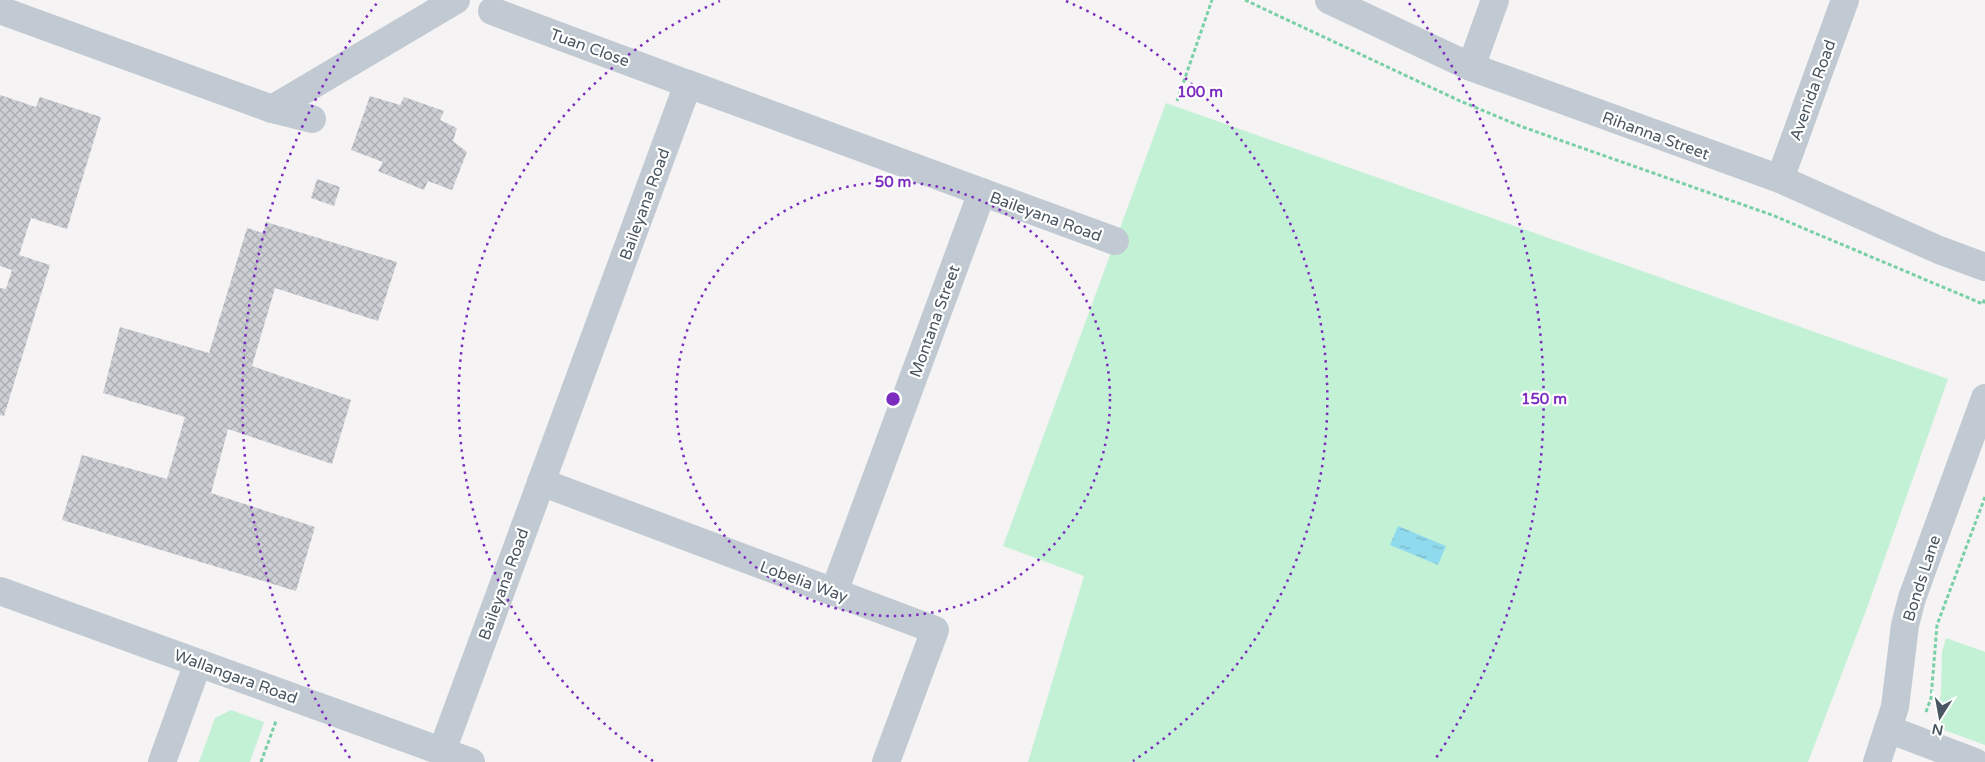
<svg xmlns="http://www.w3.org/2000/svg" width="1985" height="762" font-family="'Varela Round',sans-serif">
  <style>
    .green { fill: #c3f1d5 }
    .water { fill: url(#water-ripples) }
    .building { fill: url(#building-cross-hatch) }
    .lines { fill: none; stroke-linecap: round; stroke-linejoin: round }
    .path { stroke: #7ad0a6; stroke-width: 3; stroke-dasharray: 4 2.5; stroke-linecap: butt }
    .minor { stroke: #c1cad2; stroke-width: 28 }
    .ring { fill: none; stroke: #7b2cbf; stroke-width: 2.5; stroke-dasharray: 2.5 5 }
    .labels { text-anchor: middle; stroke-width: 4.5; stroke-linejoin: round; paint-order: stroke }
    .street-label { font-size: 16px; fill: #4a5661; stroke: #fff }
    .centre { fill: #7b2cbf; stroke: #fff; stroke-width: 2.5 }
    .ring-label { font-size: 15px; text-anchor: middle; font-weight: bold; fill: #7b2cbf; stroke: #fff; stroke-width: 4.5; stroke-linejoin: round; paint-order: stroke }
  </style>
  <defs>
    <pattern id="water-ripples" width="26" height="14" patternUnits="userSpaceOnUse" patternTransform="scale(1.25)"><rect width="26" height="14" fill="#90daee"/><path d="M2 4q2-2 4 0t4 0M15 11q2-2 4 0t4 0" fill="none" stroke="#78b4c4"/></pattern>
    <pattern id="building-cross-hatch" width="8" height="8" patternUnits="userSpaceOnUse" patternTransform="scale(1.25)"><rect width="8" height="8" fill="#cdcfd5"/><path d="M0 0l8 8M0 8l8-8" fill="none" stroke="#a8abb0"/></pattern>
  </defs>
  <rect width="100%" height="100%" fill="#f5f3f3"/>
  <g class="green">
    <polygon points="1166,103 1948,379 1867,608 1808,762 1028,762 1084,576 1003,546"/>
    <polygon points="1946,638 1985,652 1985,745 1944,730 1936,712 1941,694 1942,652"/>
    <polygon points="231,710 264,722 250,762 199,762 215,718"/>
  </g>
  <polygon class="water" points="1398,526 1446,546 1438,565 1390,545"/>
  <g class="building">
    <polygon points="0,95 36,107 40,97 101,117 67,229 31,218 19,255 50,265 4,416 0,415 0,288 6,289 12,270 0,266"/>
    <polygon points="370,96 400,105 404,97 444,111 440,120 457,128 453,141 467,152 452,190 428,181 424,190 378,171 383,162 351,150"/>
    <polygon points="317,179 340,187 334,206 311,198"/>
    <polygon points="266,222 397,262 378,321 275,288 252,366 351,400 332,464 228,429 211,493 315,527 296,591 62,520 82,455 167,479 185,417 103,393 120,327 209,353 247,228 263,233"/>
  </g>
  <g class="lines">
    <g class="path">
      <polyline points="1245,0 1460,101 1520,126 1772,215 1983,304 1985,298"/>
      <polyline points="1177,101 1212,0"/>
      <polyline points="1926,712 1931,698 1937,625 1985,497"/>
      <polyline points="261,762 276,721"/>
    </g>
    <g class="minor">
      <polyline points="1329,0 1471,67 1780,179 1939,250 1985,267"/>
      <polyline points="0,10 272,109 312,119"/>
      <polyline points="492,11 688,84"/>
      <polyline points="1471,67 1495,0"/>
      <polyline points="272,109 456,0"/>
      <polyline points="1780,179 1845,0"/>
      <polyline points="541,482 935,630 886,762"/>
      <polyline points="0,591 471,762"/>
      <polyline points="834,592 982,192"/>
      <polyline points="1888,729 1975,762"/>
      <polyline points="442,751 688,84 1115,241"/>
      <polyline points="162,762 198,663"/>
      <polyline points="1877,762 1895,707 1905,625 1912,598 1985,398"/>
    </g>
  </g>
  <g class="ring">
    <circle cx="893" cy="399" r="217"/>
    <path d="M653 761A434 434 0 0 1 720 1M1066 1A434 434 0 0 1 1133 761"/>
    <path d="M350 758A651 651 0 0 1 377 3M1409 3A651 651 0 0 1 1436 758"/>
  </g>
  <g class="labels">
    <g class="street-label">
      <text transform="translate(590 47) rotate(20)" y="6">Tuan Close</text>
      <text transform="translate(1812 90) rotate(-70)" y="6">Avenida Road</text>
      <text transform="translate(1656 135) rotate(20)" y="6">Rihanna Street</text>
      <text transform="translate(644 204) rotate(-70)" y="6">Baileyana Road</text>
      <text transform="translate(1046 216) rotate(20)" y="6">Baileyana Road</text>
      <text transform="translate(934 321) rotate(-70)" y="6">Montana Street</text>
      <text transform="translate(1921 578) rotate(-72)" y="6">Bonds Lane</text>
      <text transform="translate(804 581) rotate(20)" y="6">Lobelia Way</text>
      <text transform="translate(503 584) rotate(-70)" y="6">Baileyana Road</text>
      <text transform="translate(236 676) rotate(20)" y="6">Wallangara Road</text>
    </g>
  </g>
  <circle cx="893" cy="399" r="8" class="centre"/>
  <g class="ring-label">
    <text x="1200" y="97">100 m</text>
    <text x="893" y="187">50 m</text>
    <text x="1544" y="404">150 m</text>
  </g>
  <g transform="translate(1940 717) rotate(191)" stroke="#ffffff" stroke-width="4" paint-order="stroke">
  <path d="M0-4L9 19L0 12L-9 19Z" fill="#4a5661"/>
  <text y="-8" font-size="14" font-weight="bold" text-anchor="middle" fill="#4a5661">N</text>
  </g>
</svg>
